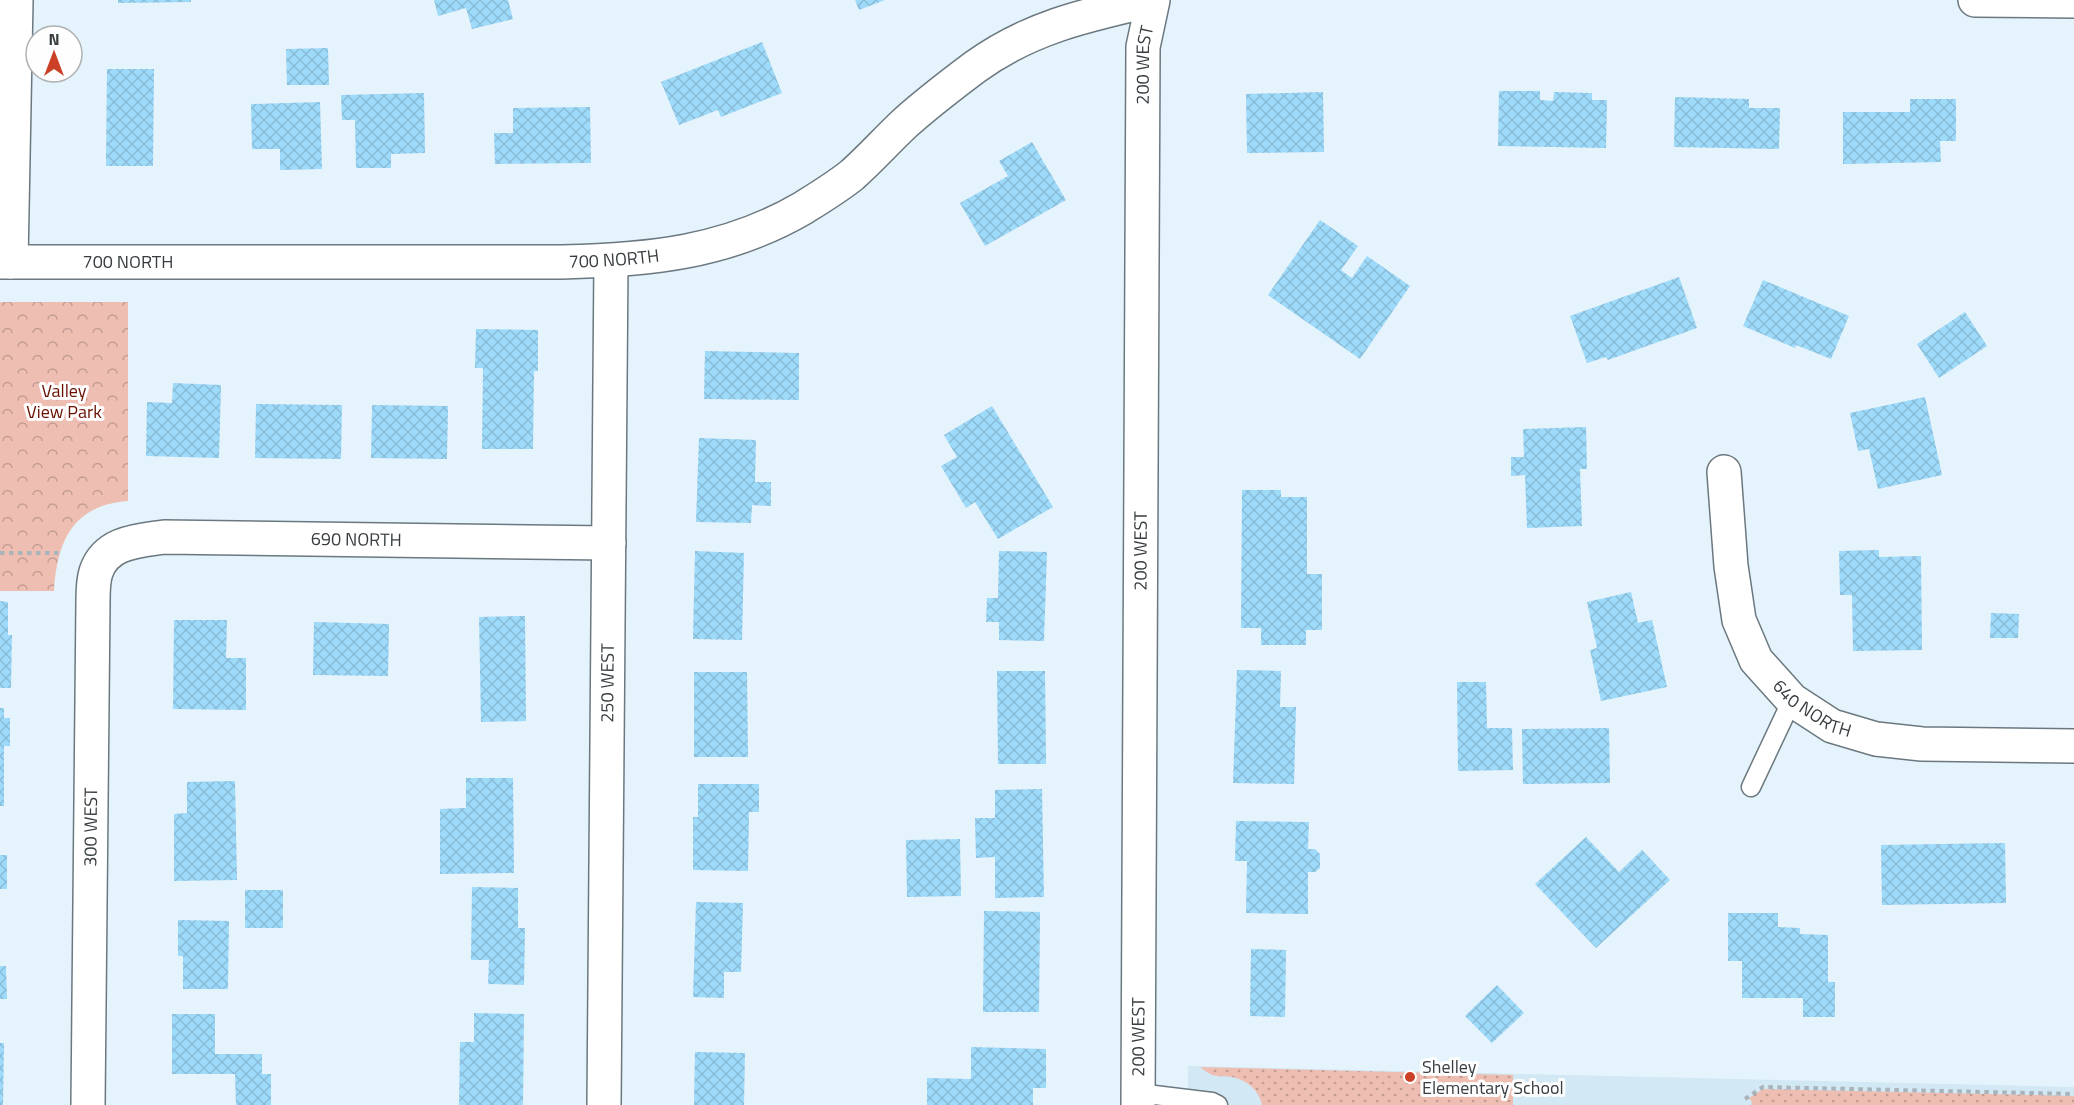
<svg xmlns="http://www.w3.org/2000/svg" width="2074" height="1105" font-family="'Titillium Web',sans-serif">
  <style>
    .built { fill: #d2e8f4 }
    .grass { fill: url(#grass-dots) }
    .park { fill: url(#park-crowns) }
    .building { fill: url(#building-cross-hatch) }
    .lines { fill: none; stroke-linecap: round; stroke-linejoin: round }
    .lane-casing { stroke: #6b787f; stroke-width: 21 }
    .street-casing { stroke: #6b787f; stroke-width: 36 }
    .secondary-casing { stroke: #6b787f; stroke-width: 36 }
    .path { stroke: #a8b3ba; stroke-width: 4; stroke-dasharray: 4.5 4.5; stroke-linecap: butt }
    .lane { stroke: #fff; stroke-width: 18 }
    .street { stroke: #fff; stroke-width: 33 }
    .secondary { stroke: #fff; stroke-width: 33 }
    .poi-dot { fill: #cb4026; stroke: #fefefe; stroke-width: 2 }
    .labels { text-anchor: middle; stroke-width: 6; stroke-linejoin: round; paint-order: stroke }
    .street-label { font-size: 18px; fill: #373d40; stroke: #fefefe }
    .park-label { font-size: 18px; fill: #690f00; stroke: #fefefe }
    .poi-label { font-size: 18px; fill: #373d40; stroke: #fefefe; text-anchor: start }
  </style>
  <defs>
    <pattern id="grass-dots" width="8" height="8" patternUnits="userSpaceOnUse" patternTransform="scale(1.5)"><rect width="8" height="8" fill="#efbeb3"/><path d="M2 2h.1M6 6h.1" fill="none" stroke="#c29c93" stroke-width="1.8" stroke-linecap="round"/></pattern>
    <pattern id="park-crowns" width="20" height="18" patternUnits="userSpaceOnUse" patternTransform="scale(1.5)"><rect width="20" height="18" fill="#efbeb3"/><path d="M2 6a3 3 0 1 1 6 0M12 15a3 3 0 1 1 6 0" fill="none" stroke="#c29c93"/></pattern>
    <pattern id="building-cross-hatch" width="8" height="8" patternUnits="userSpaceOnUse" patternTransform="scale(1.5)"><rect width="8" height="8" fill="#9edafa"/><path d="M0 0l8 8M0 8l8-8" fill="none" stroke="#89bcd7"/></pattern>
  </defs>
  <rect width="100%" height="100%" fill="#e5f3fc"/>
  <polygon class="built" points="1188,1066 2074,1087 2074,1105 1188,1105"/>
  <g class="grass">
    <path d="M1200 1067 1513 1075V1105H1262C1259 1090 1247 1080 1232 1077 1226 1076 1218 1077 1212 1075 1208 1073 1204 1070 1200 1067Z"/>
    <polygon points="1763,1089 2074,1096 2074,1105 1751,1105 1752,1102 1749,1098"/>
  </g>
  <path class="park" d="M0 302H128V501C73 505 57 541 54 591H0Z"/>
  <g class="building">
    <polygon points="118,0 191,0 191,2 118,3"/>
    <polygon points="434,0 508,0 513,19 472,29 466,8 438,16"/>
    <polygon points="855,0 885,0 859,10"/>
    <polygon points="762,42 782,93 721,117 718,110 679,125 661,82"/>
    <polygon points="328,48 329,85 287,85 286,49"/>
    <polygon points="107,69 154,69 153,166 106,166"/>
    <polygon points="1499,91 1540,91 1540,100 1553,101 1554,92 1592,93 1592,100 1607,100 1606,148 1498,146"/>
    <polygon points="1323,92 1324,152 1247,153 1246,94"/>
    <polygon points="424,93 425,153 391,154 391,168 356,168 355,120 342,120 341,95"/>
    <polygon points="1675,97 1749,99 1749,108 1780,108 1779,149 1674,147"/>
    <polygon points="1910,99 1956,99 1956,141 1940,141 1941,162 1843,164 1843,112 1910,112"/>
    <polygon points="320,102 322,169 280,170 280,149 252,149 251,104"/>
    <polygon points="590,107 591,163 495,164 494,133 513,133 513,108"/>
    <polygon points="1032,142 1066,200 985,246 960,203 1008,176 999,161"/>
    <polygon points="1320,220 1358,246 1341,270 1352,278 1367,256 1410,286 1360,359 1268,295"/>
    <polygon points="1679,277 1697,328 1608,360 1606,357 1587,363 1570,316"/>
    <polygon points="1763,280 1849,316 1831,359 1796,345 1795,348 1743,326"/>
    <polygon points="1965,312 1987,346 1939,378 1917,344"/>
    <polygon points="476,329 538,330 538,371 534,371 533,449 482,449 483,368 475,368"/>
    <polygon points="705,351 799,353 799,400 704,399"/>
    <polygon points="173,383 221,385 219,458 146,456 147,402 172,403"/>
    <polygon points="1925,397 1942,475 1878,489 1869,449 1858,451 1850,413"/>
    <polygon points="256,404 342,405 341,459 255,458"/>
    <polygon points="372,405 448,406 447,459 371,458"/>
    <polygon points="992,406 1053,507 998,539 975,502 966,508 941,466 957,457 944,435"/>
    <polygon points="1586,427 1587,469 1580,469 1582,526 1527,528 1525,475 1511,476 1511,457 1524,457 1523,429"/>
    <polygon points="699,438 756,440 755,482 771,482 771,506 752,505 751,523 696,522"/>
    <polygon points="1242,490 1281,490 1281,497 1307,497 1307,574 1322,574 1322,630 1306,630 1306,645 1261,645 1261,628 1241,628"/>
    <polygon points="1879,550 1879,557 1921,556 1922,650 1853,651 1852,595 1840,595 1839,551"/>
    <polygon points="695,551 744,553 742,640 693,639"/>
    <polygon points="999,551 1047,552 1044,641 999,640 999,622 986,622 987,598 998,598"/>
    <polygon points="1631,592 1638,623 1652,620 1667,687 1601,701 1590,650 1597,648 1587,602"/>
    <polygon points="0,601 8,602 8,635 12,635 11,688 0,688"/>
    <polygon points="1991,613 2019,614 2018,638 1990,638"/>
    <polygon points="525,616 526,721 481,722 479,617"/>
    <polygon points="174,620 227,620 226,658 246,658 246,710 173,709"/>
    <polygon points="314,622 389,624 388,676 313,675"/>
    <polygon points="1237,670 1281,671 1280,707 1296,707 1294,784 1233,783"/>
    <polygon points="997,671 1045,671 1046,764 998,764"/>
    <polygon points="694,672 747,672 748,757 694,757"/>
    <polygon points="1457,682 1486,682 1487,728 1512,728 1513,770 1458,771"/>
    <polygon points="0,708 4,708 4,718 10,718 10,746 4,746 4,806 0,806"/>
    <polygon points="1609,728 1610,783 1523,784 1522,729"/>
    <polygon points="466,778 513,778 514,873 440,874 440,809 466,808"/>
    <polygon points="235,781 237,880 174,881 174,814 187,813 187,782"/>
    <polygon points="698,784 759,784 759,812 749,812 748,871 693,870 693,817 698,817"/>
    <polygon points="1042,789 1044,897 995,898 995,857 976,858 975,818 995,818 995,790"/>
    <polygon points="1236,821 1309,822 1308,849 1315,849 1320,854 1320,868 1315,872 1308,872 1308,914 1246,913 1247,861 1235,861"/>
    <polygon points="1586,837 1619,872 1642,850 1670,880 1596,948 1535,884"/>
    <polygon points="960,839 961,896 907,897 906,840"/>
    <polygon points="2005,843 2006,903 1882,905 1881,845"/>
    <rect x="0" y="855" width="7" height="34"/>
    <polygon points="472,887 518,888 518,928 525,928 524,985 488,984 489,960 471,960"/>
    <rect x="245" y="890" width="38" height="38"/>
    <polygon points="696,902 743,903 741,972 724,972 724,998 693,997"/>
    <polygon points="984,911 1040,912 1039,1012 983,1012"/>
    <polygon points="1728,913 1778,913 1778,927 1800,928 1800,934 1828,935 1828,982 1835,982 1835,1017 1803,1017 1803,998 1742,998 1742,961 1728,961"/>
    <polygon points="178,920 229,921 228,989 183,989 183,956 178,956"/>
    <polygon points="1251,949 1286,950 1285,1017 1250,1016"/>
    <polygon points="0,966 6,966 7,999 0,999"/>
    <polygon points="1497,985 1524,1013 1492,1043 1465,1016"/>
    <polygon points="474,1013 524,1014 523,1105 459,1105 460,1042 474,1042"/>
    <polygon points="172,1014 215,1014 215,1054 262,1054 262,1074 271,1074 271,1105 236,1105 235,1074 172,1074"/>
    <polygon points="0,1043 4,1043 3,1105 0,1105"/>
    <polygon points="971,1047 1046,1049 1046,1088 1033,1088 1033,1105 927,1105 927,1078 971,1079"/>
    <polygon points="695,1052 745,1053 744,1105 694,1105"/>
  </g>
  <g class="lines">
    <g class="lane-casing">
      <g id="lane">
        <polyline points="1751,787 1792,700"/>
        <polyline points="1138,1093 1212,1102 1218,1105"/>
      </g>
    </g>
    <g class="street-casing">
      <g id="street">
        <polyline points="11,262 16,0"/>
        <path id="s1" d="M1724 472 1731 566 1739 620 1756 660 1792 700 1832 726 1876 739 1922 744 2074 746"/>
        <path id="s2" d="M88 1105 93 601C93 592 93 581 96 572 106 542 137 541 164 537L609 543"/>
        <path id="s3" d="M604 1105 611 261"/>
        <path id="s4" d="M1138 1105 1143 47 1153 0"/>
      </g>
    </g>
    <g class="secondary-casing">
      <g id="secondary">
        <polyline points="1975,0 2074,1"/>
        <path id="s5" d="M0 262H562C648 260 726 253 803 208 819 198 837 187 852 175 870 159 886 141 904 124 926 104 951 85 975 67 1030 27 1087 15 1152 0"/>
      </g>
    </g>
    <g class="path">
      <polyline points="0,553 63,553"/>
      <polyline points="1745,1099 1763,1087 2074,1094"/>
    </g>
    <use href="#lane" class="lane"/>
    <use href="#street" class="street"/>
    <use href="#secondary" class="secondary"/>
  </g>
  <circle class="poi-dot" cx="1410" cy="1077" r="6"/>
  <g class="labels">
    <g class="street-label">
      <text dy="6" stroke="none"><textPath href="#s4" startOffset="1040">200 WEST</textPath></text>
      <text dy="6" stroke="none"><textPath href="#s5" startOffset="614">700 NORTH</textPath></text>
      <text dy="6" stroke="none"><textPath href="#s5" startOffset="128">700 NORTH</textPath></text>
      <text dy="6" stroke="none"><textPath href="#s2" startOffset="807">690 NORTH</textPath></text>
      <text dy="6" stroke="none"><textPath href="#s4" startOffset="554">200 WEST</textPath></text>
      <text dy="6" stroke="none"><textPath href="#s3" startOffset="422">250 WEST</textPath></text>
      <text dy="6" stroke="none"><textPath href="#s1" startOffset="268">640 NORTH</textPath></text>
      <text dy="6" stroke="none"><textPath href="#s2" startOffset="278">300 WEST</textPath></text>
      <text dy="6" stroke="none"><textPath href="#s4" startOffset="68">200 WEST</textPath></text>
    </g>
    <g class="park-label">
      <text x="64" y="397">Valley<tspan x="64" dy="21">View Park</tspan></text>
    </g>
    <g class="poi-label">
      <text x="1422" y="1073">Shelley<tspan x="1422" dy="21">Elementary School</tspan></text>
    </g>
  </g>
  <g transform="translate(54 54)"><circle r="28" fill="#fefefe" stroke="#aeb1b2" stroke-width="1.5"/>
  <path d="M0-4.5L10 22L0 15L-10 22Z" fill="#cb4026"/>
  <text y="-9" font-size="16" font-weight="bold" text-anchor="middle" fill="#373d40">N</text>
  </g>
</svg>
